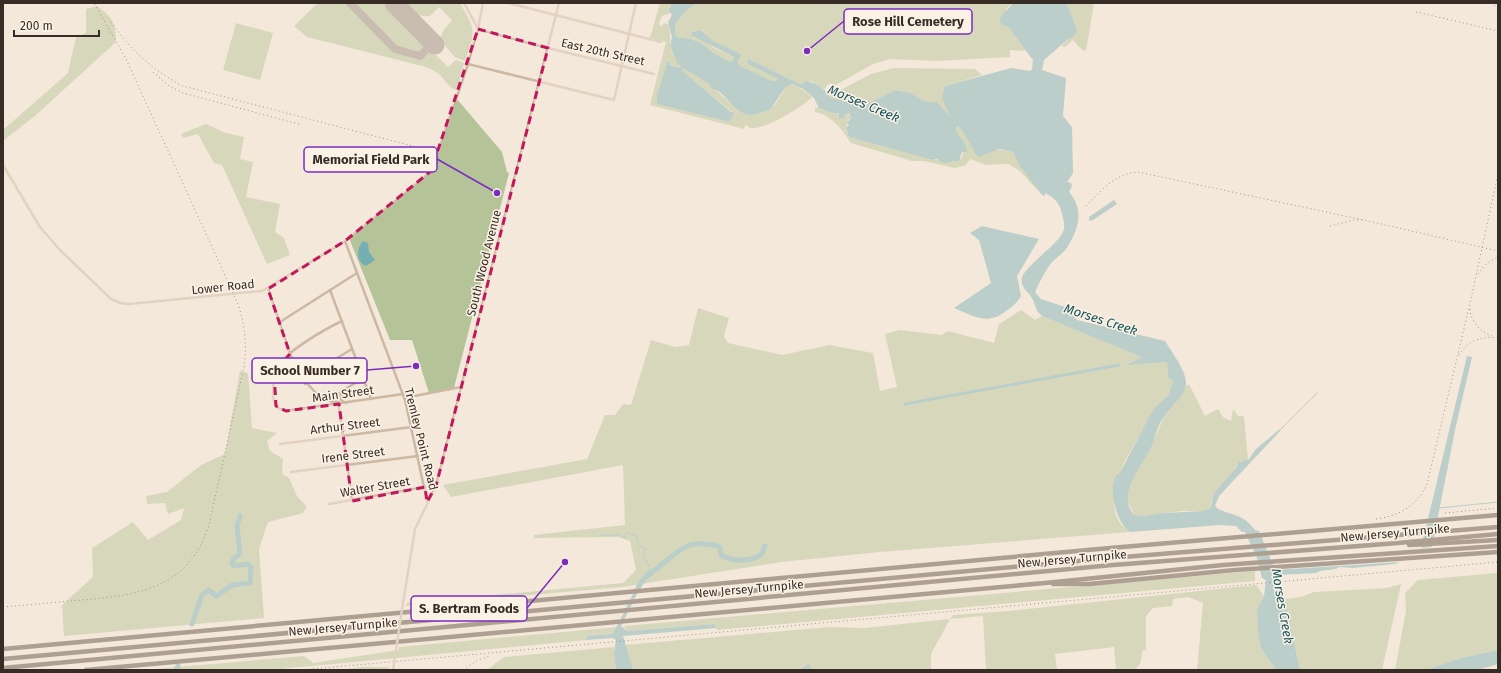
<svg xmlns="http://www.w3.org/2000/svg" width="1501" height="673" font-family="'Fira Sans',sans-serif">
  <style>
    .green { fill: #b4c498 }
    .water { fill: #76afb3 }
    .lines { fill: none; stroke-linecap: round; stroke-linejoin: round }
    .stream { stroke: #76afb3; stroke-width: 1 }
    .canal { stroke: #76afb3; stroke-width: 3 }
    .river { stroke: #76afb3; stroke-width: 5 }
    .taxiway { stroke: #968a80; stroke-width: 8 }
    .runway { stroke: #968a80; stroke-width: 19 }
    .minor { stroke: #cdb8a4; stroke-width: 2.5 }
    .motorway { stroke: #59473d; stroke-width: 4.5 }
    .rail { stroke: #382c27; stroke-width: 1; stroke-dasharray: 1 3; stroke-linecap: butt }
    .minor-bridge { stroke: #cdb8a4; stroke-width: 2.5 }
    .marked { fill: none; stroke: #c2185b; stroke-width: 3; stroke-dasharray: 8 5; stroke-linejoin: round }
    .labels { text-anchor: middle; stroke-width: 3; stroke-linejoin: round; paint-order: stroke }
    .street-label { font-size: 12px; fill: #382c27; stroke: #fbf2e6 }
    .water-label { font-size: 13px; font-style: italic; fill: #19565d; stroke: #fbf2e6 }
    .leader { fill: none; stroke: #7b2cbf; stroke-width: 1.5 }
    .callout-dot { fill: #7b2cbf; stroke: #fbf2e6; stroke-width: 1.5 }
    .callout { fill: #fbf2e6; stroke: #7b2cbf; stroke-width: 1.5 }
    .callout-label { font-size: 13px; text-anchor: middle; font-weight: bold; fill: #382c27 }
  </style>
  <rect width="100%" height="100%" fill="#f4e8da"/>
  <g class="green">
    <path d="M318 3H348L394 50 419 56 430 49 448 67 456 60 464 63 457 90C449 88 445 80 440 75 429 67 425 67 414 64L307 37 294 26Z"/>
    <polygon points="354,3 383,3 425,48 418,52 397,47"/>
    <path d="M405 3H460C476 31 476 30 465 61L455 57 440 40 443 31 452 20 439 7 430 16C419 18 413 11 405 3Z"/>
    <path d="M660 3H671L672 5 668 9 671 13 662 16 659 24 661 26 664 23 669 25C671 33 670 37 670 45 670 52 677 60 681 66L680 69 667 62 657 95 663 105 730 122 733 112H732L684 72 682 70 683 68 709 84 728 101 744 113 763 112 775 105 788 84C799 84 804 92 812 97 803 107 763 131 750 128 748 127 747 126 745 125L744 129 650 105 666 42 650 38Z"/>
    <path d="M696 3H1013L1006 9 1008 27 1026 51 1010 50V57L936 61 890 59 873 64 834 86 830 83 824 89 811 81 804 84 798 83 749 59 746 63 778 79 777 81H772L737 65 738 60 741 55 714 41 700 30 692 32 714 48 734 57V60L731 62 715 54 701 43 691 39 677 37C669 22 687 10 696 3Z"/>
    <path d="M1066 3H1094L1086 51 1082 50 1073 40 1065 47 1061 46C1069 40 1079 30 1074 19 1072 14 1066 10 1066 3Z"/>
    <path d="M97 6C112 16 116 24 116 42L36 115 3 141V130L68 73 76 37 86 33V9Z"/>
    <polygon points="236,23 273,33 260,80 223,70"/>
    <polygon points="894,68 975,69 982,75 945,86 952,120 937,102 923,101 911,93 896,90 857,108 840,99 831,99 829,96 871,74"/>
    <polygon points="456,98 502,152 507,172 509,173 454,388 429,393 412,340 390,340 349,238 429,173"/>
    <path d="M819 107 835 114 848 113 851 118 848 120 846 130 849 137 932 160C944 159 948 165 961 159L963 152 956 129 958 126 962 130 976 155C988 158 992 145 1013 152L1019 165 1039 190 1036 189 1020 171 1008 164 986 165 970 159 966 165 955 168 924 161H912L851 143C842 129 831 115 815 112V108Z"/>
    <polygon points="206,124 226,133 244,137 240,159 253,162 246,197 280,204 275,232 284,238 290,255 267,264 222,165 214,163 198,134 183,138 181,134"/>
    <path d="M698 308 729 318 724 336 728 343 782 355 829 345 873 353 880 391 897 387 885 334 900 330 942 335 948 331 994 343 999 324 1021 310 1035 320 1042 316 1143 357 1126 364 1167 362 1168 378 1173 380 1169 395 1155 407 1124 463 1121 471 1118 472C1112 491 1109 520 1130 532L880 552 781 562 622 587 406 606 407 603 623 583 636 570 630 541 618 537 534 538V535L625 525 623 465 451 497 443 485 587 459 605 415H615L623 404 631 405 651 340 675 347 689 345Z"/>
    <polygon points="240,371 248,373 252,428 277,433 267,441 270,451 283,459 282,474 289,478 297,496 307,507 303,513 268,522 259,549 264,618 64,636 62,605 93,577 92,548 133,522 148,540 181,520 184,508 168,514 165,503 147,504 146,496 167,492 201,465 225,454"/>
    <polygon points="1189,384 1205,416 1218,409 1223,417 1231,421 1233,409 1238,416 1244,416 1248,460 1235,467 1233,473 1212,498 1210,508 1203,511 1181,511 1144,516 1134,515 1128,502 1128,493 1133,475 1153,442 1164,417 1175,404 1183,389"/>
    <polygon points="1255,571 1255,581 717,630 715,624 627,631 624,626"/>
    <polygon points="1498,573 1498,650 1461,658 1425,670 1395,670 1406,611 1405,593 1418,580"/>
    <polygon points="1401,584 1382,670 1300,670 1285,599 1301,597 1314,592 1387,588"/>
    <polygon points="1256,585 1264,596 1257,609 1261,648 1276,670 1197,670 1203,603 1188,597 1173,599 1172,606 1153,608 1146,616 1146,650 1143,650 1140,664 1135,670 1116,670 1114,647 1055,654 1057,670 986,670 983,616 950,619 931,654 931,670 633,670 625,645 829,627 865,628 950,619 953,615 1009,611"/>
    <polygon points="618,627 613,634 587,636 586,640 269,670 143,670 304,656 313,663 399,650 399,647"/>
    <polygon points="614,647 616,670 487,670 504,657"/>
    <polygon points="364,667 389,667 388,670 334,670"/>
  </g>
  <g class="water">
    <path d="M671 3H696C687 11 669 22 677 37L691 39 701 43 715 54 731 62 734 60V57L691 35 692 32 700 30 714 41 742 55 738 60V65L772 81H776L778 79 746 63 749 59 798 83 804 84 805 81C817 83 825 88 831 99H840L845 94 853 98 858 108 896 90 911 93 923 101 937 102 951 118 942 98 945 86 1011 68 1030 71 1032 69 1033 60 1008 27C988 22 1011 8 1013 3H1066L1074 20 1077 31 1074 36 1067 40 1044 60 1042 70 1066 78 1063 116 1072 127 1073 173 1067 182 1071 183 1072 186 1069 192C1085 210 1078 229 1068 246 1064 253 1057 257 1052 262 1045 271 1040 281 1035 292L1041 299 1065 307 1077 320 1165 341C1172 353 1187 371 1186 385 1184 396 1170 408 1164 417 1158 425 1156 434 1153 443 1145 463 1115 493 1134 515L1144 516 1164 513 1203 511 1210 508C1213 504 1211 500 1213 496 1220 483 1234 474 1239 462H1243L1244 460H1248L1256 449 1280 429 1281 430 1219 496 1215 506 1218 509C1234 516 1243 514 1255 530L1259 531 1275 570 1400 562 1395 564 1352 568 1339 567C1332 572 1323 568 1316 573L1278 575 1275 585 1285 599 1300 670H1276L1261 648 1258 629 1257 609 1264 596 1266 580 1262 578 1257 558 1245 532H1242L1236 526 1220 525 1130 532C1115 523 1105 480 1121 471L1149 417 1155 407 1169 395 1173 380 1168 378 1167 362 1125 365 1142 357 1042 316C1034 308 1037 309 1033 300 1029 291 1020 289 1022 277 1030 261 1060 244 1064 229 1065 225 1063 218 1062 214 1060 203 1055 198 1045 193V196L1042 195 1019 165 1013 152 1000 149 979 157 976 155 962 130 958 126 956 128C957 137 968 143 967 152H962L959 161C951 160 944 166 937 159L932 160 849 137 846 128 849 125 847 123 851 118 849 113 845 114 844 118 839 119V113L836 114 819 108 814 98 803 89 793 84C783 84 777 104 769 110 766 112 763 111 760 113 740 121 732 101 718 91 714 89 711 89 709 84L683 68 682 70 684 72 731 112H734L730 122 657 104V95L667 62 669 61 671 65 679 68 681 66 677 63 670 46 672 37 668 22 672 15 668 9 671 7Z"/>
    <polygon points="1114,200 1117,204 1093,220 1089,221 1089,217"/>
    <path d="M982 226 1039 239 1017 276 1021 296C1017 303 1012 307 1006 311 987 326 974 316 954 308L991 283 979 240 970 233Z"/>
    <path d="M363 241 368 243 369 252 375 260 366 266C356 262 356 248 363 241Z"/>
    <polygon points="1467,356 1472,357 1455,430 1432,547 1421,548"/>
    <polygon points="642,584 621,626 627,631 715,624 716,628 623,636 633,670 616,670 614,653 616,640 613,638 586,640 587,636 613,634 637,586"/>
    <polygon points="1498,650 1498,664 1478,670 1425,670 1461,658"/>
  </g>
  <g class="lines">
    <g class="stream">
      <polyline points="1280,430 1317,393"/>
      <polyline points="1439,508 1498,502"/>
      <polyline points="600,535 620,535 625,538 627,532 636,536 639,545 646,549 643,555 650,568 646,575"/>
    </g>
    <polyline class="canal" points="905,404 1119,365"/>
    <g class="river">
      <path d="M637 590C643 577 650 574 660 566 683 548 686 539 718 546L720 548 721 555C733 562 749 562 761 555L765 546"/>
      <path d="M192 624 202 595 209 590 216 596C222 593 229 586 233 585 239 583 244 585 250 583L251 567 247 564 234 566 232 563 234 558 240 554 237 526 240 516"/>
      <polyline points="176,670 178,666"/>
      <polyline points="804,670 808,667"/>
    </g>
    <polyline class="taxiway" points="350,3 395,49 420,56 433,43"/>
    <polyline class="runway" points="394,3 435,45"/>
    <g class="minor">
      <polyline points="464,3 478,29"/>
      <polyline points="508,3 661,42"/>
      <polyline points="478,29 548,48 654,74"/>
      <polyline points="468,64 614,100 636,3"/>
      <polyline points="3,165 40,227 59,249 111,299 120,303 129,304 262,291 345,241 421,180 433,167 468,64 478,29 483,3"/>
      <polyline points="345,241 405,400 427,501"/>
      <polyline points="268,289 290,354 301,377 316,393 336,404"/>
      <polyline points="330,290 371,399"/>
      <path d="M342 321C325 329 281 354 275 371 272 377 274 386 273 393 273 403 275 409 286 411L403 394"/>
      <polyline points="280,322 357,273"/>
      <polyline points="305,384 327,364 352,349"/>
      <polyline points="341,393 341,400 346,403"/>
      <polyline points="404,398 461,387"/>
      <polyline points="330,400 350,386 363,379"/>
      <polyline points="330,401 338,402 352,501"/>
      <polyline points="280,444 412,427"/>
      <polyline points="291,472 418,456"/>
      <polyline points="329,504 425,487"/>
      <polyline points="403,603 415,529 436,486 559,3"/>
    </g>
    <g class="motorway">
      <polyline points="1409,545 1498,540"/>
      <polyline points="1053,584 1089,584 1235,570 1498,552"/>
      <polyline points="3,649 1110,548 1498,515"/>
      <polyline points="3,659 1111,558 1498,527"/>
      <polyline points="3,668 1113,565 1398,543 1498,534"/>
      <polyline points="86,670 1045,583 1223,565 1498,546"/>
    </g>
    <g class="rail">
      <polyline points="1491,3 1498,8"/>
      <polyline points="1416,12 1498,31"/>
      <path d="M111 22C129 48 154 72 183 86L424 149"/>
      <polyline points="153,72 169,86 183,93 302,125"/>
      <path d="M1086 206C1102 190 1114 174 1138 172L1364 220"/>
      <polyline points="1330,226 1354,220 1364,220 1498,251"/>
      <polyline points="1478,274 1487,263 1498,257"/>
      <path d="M1470 309C1471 322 1480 332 1492 336"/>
      <path d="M1459 355C1468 340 1482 336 1498 338"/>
      <polyline points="1445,513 1498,508"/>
      <path d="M1376 519C1399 516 1417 506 1427 484L1471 299 1498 174"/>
      <path d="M3 607C29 605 56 602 82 600 140 595 189 588 209 525L244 367C247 345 245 325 238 304L126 59 94 3"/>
      <polyline points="301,670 1498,562"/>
      <polyline points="463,670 478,660 490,656"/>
    </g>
    <polyline class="minor-bridge" points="393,670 403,603"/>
  </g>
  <path d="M0 0H1501V673H0ZM478 29 548 48 436 486 427 502 425 487 352 501 339 404 286 411 276 406 274 372 290 354 268 289 345 241 431 171Z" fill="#f4e8da" fill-opacity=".55" fill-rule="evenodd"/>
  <path class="marked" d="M478 29 548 48 436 486 427 502 425 487 352 501 339 404 286 411 276 406 274 372 290 354 268 289 345 241 431 171Z"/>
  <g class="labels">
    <g class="street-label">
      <text transform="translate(603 52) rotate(13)" y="4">East 20th Street</text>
      <text transform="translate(484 263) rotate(-76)" y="4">South Wood Avenue</text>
      <text transform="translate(223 287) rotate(-6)" y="4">Lower Road</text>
      <text transform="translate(343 394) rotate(-8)" y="4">Main Street</text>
      <text transform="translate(345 426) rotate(-7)" y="4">Arthur Street</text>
      <text transform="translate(421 439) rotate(76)" y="4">Tremley Point Road</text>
      <text transform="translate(353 455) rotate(-7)" y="4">Irene Street</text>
      <text transform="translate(375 487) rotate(-10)" y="4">Walter Street</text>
      <text transform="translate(1395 533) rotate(-5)" y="4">New Jersey Turnpike</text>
      <text transform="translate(1072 559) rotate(-5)" y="4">New Jersey Turnpike</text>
      <text transform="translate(749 589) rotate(-5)" y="4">New Jersey Turnpike</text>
      <text transform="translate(343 627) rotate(-5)" y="4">New Jersey Turnpike</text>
    </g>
    <g class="water-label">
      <text transform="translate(864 103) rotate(23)" y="5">Morses Creek</text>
      <text transform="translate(1101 319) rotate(18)" y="5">Morses Creek</text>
      <text transform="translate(1283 606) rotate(80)" y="5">Morses Creek</text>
    </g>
  </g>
  <path class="leader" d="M807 51L844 21M497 193L437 159M416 366L367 370M565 562L527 608"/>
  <g class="callout-dot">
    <circle cx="807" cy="51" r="4"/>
    <circle cx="497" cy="193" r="4"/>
    <circle cx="416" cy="366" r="4"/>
    <circle cx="565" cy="562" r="4"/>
  </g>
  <g class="callout">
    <rect x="844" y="9" width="128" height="25" rx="4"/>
    <rect x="304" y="147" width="133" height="25" rx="4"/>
    <rect x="252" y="358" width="115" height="25" rx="4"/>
    <rect x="411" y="596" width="116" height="25" rx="4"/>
  </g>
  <g class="callout-label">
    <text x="908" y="26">Rose Hill Cemetery</text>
    <text x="371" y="164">Memorial Field Park</text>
    <text x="310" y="375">School Number 7</text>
    <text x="469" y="613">S. Bertram Foods</text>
  </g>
  <rect width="1501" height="673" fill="none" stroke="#382c27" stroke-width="8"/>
  <path d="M14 30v6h85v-6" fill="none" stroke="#382c27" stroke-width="2"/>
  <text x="20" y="30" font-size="12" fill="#382c27" stroke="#fbf2e6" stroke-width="3" paint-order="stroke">200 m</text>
</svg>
